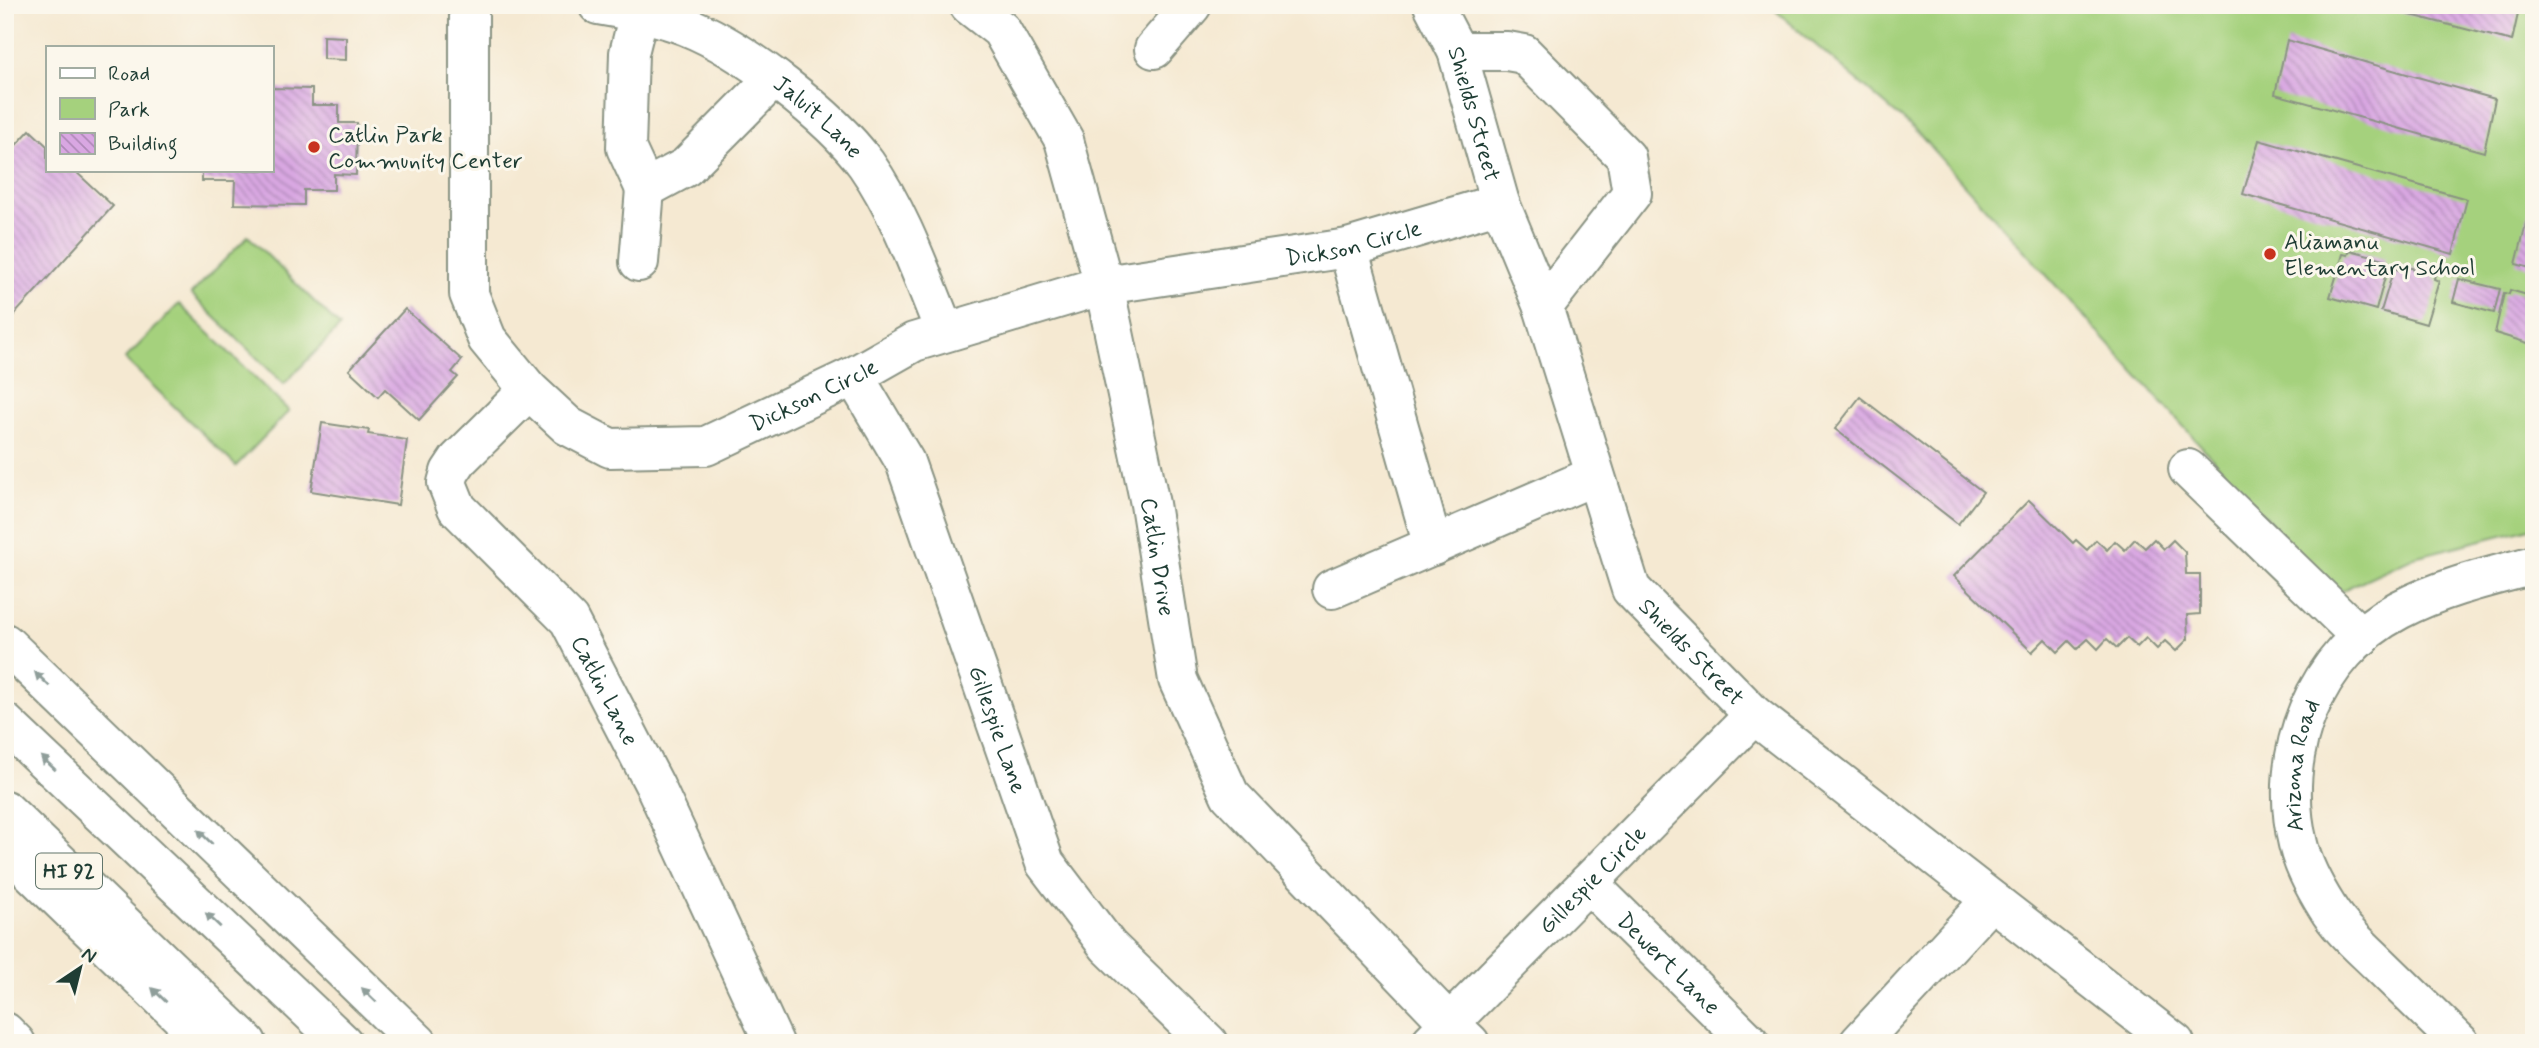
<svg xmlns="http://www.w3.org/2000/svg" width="2539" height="1048" font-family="Mynerve,sans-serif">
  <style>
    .green { fill: #a5d17d; stroke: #628758; stroke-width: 2 }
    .building { fill: url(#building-back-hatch) }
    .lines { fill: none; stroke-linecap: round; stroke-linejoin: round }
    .minor-casing { stroke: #8a9383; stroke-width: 42 }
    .major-casing { stroke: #8a9383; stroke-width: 42 }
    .highway-casing { stroke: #8a9383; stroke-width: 42 }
    .minor { stroke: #fff; stroke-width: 38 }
    .major { stroke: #fff; stroke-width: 38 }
    .highway { stroke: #fff; stroke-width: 38 }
    .oneway { fill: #8f9e9a }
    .poi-dot { fill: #c8321e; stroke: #fbf7ec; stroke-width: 2.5 }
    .labels { text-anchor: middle; stroke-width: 6; stroke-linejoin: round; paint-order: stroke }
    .shield { fill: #fbf7ec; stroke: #61756b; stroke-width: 2 }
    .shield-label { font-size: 21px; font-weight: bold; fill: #1f3d34 }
    .street-label { font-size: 23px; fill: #1f3d34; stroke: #fbf7ec }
    .poi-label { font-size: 23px; fill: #1f3d34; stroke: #fbf7ec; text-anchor: start }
  </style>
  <defs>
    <pattern id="building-back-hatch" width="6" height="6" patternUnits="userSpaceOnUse" patternTransform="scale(1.75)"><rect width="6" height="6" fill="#d9a7e2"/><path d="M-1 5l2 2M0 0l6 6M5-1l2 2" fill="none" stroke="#af89b8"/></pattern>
  </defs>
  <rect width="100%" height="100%" fill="#fbf7ec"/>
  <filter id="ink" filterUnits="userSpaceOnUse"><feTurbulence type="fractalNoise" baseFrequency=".0143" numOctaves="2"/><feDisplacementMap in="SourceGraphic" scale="14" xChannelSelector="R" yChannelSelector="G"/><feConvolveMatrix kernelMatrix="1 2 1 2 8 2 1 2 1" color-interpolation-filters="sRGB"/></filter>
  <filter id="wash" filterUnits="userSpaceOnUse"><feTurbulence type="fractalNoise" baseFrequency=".00686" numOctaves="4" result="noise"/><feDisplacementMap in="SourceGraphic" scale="28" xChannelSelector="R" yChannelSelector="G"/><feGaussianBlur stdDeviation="1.57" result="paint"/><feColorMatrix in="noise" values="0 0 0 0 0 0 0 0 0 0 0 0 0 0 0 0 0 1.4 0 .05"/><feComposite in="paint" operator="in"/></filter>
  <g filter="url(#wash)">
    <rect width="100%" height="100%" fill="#f5e9d2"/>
    <g class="green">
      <polygon points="1769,5 2534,5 2534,527 2414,557 2343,590 2329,587 1915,130"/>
      <polygon points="248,236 340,327 284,384 191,294"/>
      <polygon points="179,304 289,411 236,466 125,359"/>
    </g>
    <g id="blocks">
      <g class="building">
        <polygon points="2372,5 2520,5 2512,41"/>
        <polygon points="323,36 346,37 346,60 323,59"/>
        <polygon points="2287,40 2495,99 2484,152 2275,94"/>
        <polygon points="271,88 312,89 312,105 339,105 339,123 357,123 356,175 334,174 334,190 304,190 304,205 234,204 235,181 202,181 202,170 271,170"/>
        <polygon points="30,130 47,146 47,170 74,170 113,206 5,325 5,157"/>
        <polygon points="2259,140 2467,199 2453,254 2243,194"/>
        <polygon points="2529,212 2534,214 2534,269 2516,264"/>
        <polygon points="2350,250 2384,259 2383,264 2388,266 2376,310 2330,297 2343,254 2348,255"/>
        <polygon points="2400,265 2435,274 2434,279 2439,281 2426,324 2381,311 2394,268 2399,270"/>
        <polygon points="2459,279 2500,289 2494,313 2453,302"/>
        <polygon points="2510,290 2534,297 2534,345 2495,333 2504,293 2509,294"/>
        <polygon points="405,309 462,360 452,372 458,377 419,420 385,389 378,397 349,370"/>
        <polygon points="1860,397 1983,492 1958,524 1835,429"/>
        <polygon points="322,423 369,430 368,434 407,440 398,505 311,491"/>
        <polygon points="2029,500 2073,543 2076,540 2087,550 2096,540 2107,550 2115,541 2125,550 2135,539 2145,548 2154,539 2164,549 2173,540 2185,552 2186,574 2200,574 2200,614 2187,615 2188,639 2176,651 2165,641 2157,649 2146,638 2137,647 2127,638 2117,648 2107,639 2098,649 2088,639 2077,649 2069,641 2058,652 2045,639 2032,652 1954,576"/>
      </g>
    </g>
  </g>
  <g filter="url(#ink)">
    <use href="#blocks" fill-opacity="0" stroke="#8a9383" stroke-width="2"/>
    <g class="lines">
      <g class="minor-casing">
        <g id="minor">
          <path id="s1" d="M469 5V294L487 339 529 390 568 426 610 448 706 446 854 376 914 342 1104 285 1348 248 1500 203"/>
          <path id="s2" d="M598 5C627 10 658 15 686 26 742 48 831 116 866 164 901 214 922 276 945 332"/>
          <path id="s3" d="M969 5 1001 30 1064 140 1104 285 1150 504 1178 680 1230 795 1449 1023 1470 1043"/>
          <path id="s4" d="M1433 5 1457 51 1500 203 1543 307 1631 589 1754 715 2175 1043"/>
          <polyline points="639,13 629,53 626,148 645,189 686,167 774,78"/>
          <polyline points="1154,49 1192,5"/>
          <polyline points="1457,51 1507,51 1524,54 1626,157 1632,193 1543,307"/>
          <polyline points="1348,248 1433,546"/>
          <polyline points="639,262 645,189"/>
          <path id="s5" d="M854 376 905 462 1045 863 1108 946 1208 1043"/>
          <path id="s6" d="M529 390 458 460 450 472 447 483 457 508 569 620 655 786 774 1043"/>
          <polyline points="2188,469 2361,637"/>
          <polyline points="1332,589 1594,476"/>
          <path id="s7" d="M1588 883 1750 1043"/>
          <path id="s8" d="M1431 1042 1754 715"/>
          <polyline points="1859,1043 1991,900"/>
          <path id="s9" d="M2460 1043C2433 1017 2407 991 2380 965 2362 947 2340 929 2327 907 2315 888 2303 866 2298 844 2276 754 2314 654 2399 610 2441 588 2488 577 2534 565"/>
        </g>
      </g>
      <g class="major-casing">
        <polyline id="major" points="5,810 247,1043"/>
      </g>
      <g class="highway-casing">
        <g id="highway">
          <polyline points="5,643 418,1043"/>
          <polyline points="5,723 343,1043"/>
          <polyline points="5,847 208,1043"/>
          <polyline points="5,1032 16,1043"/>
        </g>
      </g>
      <use href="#minor" class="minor"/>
      <use href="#major" class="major"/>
      <use href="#highway" class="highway"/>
    </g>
    <defs><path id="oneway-solid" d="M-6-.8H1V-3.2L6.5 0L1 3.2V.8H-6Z" transform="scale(1.75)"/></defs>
    <g class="oneway">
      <use href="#oneway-solid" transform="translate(42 679) rotate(-136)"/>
      <use href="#oneway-solid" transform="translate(48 763) rotate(-137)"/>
      <use href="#oneway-solid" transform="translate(205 837) rotate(-136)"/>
      <use href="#oneway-solid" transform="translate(213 920) rotate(-137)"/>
      <use href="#oneway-solid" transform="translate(159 995) rotate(-136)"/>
      <use href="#oneway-solid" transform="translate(369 995) rotate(-136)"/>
    </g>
  </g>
  <g class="poi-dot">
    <circle cx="314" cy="147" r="7"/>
    <circle cx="2270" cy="254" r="7"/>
  </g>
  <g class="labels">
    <rect class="shield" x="36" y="853.5" width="66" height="35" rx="5"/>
    <g class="shield-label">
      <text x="69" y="878">HI 92</text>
    </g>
    <g class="street-label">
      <text dy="8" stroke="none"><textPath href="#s4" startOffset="117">Shields Street</textPath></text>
      <text dy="8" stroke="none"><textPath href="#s2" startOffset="252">Jaluit Lane</textPath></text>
      <text dy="8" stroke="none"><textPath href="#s1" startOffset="1284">Dickson Circle</textPath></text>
      <text dy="8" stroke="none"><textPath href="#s1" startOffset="719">Dickson Circle</textPath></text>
      <text dy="8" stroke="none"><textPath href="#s3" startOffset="595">Catlin Drive</textPath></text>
      <text dy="8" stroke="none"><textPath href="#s4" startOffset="705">Shields Street</textPath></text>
      <text dy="8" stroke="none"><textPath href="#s6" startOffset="390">Catlin Lane</textPath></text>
      <text dy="8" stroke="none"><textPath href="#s5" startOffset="383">Gillespie Lane</textPath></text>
      <text dy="8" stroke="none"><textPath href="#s9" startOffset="340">Arizona Road</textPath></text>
      <text dy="8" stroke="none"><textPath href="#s8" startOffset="229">Gillespie Circle</textPath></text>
      <text dy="8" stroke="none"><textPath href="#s7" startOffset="114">Dewert Lane</textPath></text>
    </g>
    <g class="poi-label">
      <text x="328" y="142">Catlin Park<tspan x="328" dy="26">Community Center</tspan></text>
      <text x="2284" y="249">Aliamanu<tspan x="2284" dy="26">Elementary School</tspan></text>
    </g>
  </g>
  <rect width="2539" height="1048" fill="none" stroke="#fbf7ec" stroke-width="28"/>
  <rect x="46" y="46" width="228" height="126" fill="#fbf7ec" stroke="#a3ada2" stroke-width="2"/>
  <rect x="60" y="68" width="35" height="10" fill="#ffffff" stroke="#a3ada2" stroke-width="2"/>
  <text x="108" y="80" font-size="21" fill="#1f3d34">Road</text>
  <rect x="60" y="98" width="35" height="21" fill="#a5d17d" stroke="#a3ada2" stroke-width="2"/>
  <text x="108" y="116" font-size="21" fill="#1f3d34">Park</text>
  <rect x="60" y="133" width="35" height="21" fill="url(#building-back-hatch)" stroke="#a3ada2" stroke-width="2"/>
  <text x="108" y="150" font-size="21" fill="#1f3d34">Building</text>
  <g transform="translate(80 968) rotate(35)" stroke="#fbf7ec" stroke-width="5" paint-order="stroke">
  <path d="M0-5L12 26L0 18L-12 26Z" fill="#1f3d34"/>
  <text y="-10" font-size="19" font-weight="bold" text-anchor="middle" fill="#1f3d34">N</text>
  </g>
</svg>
